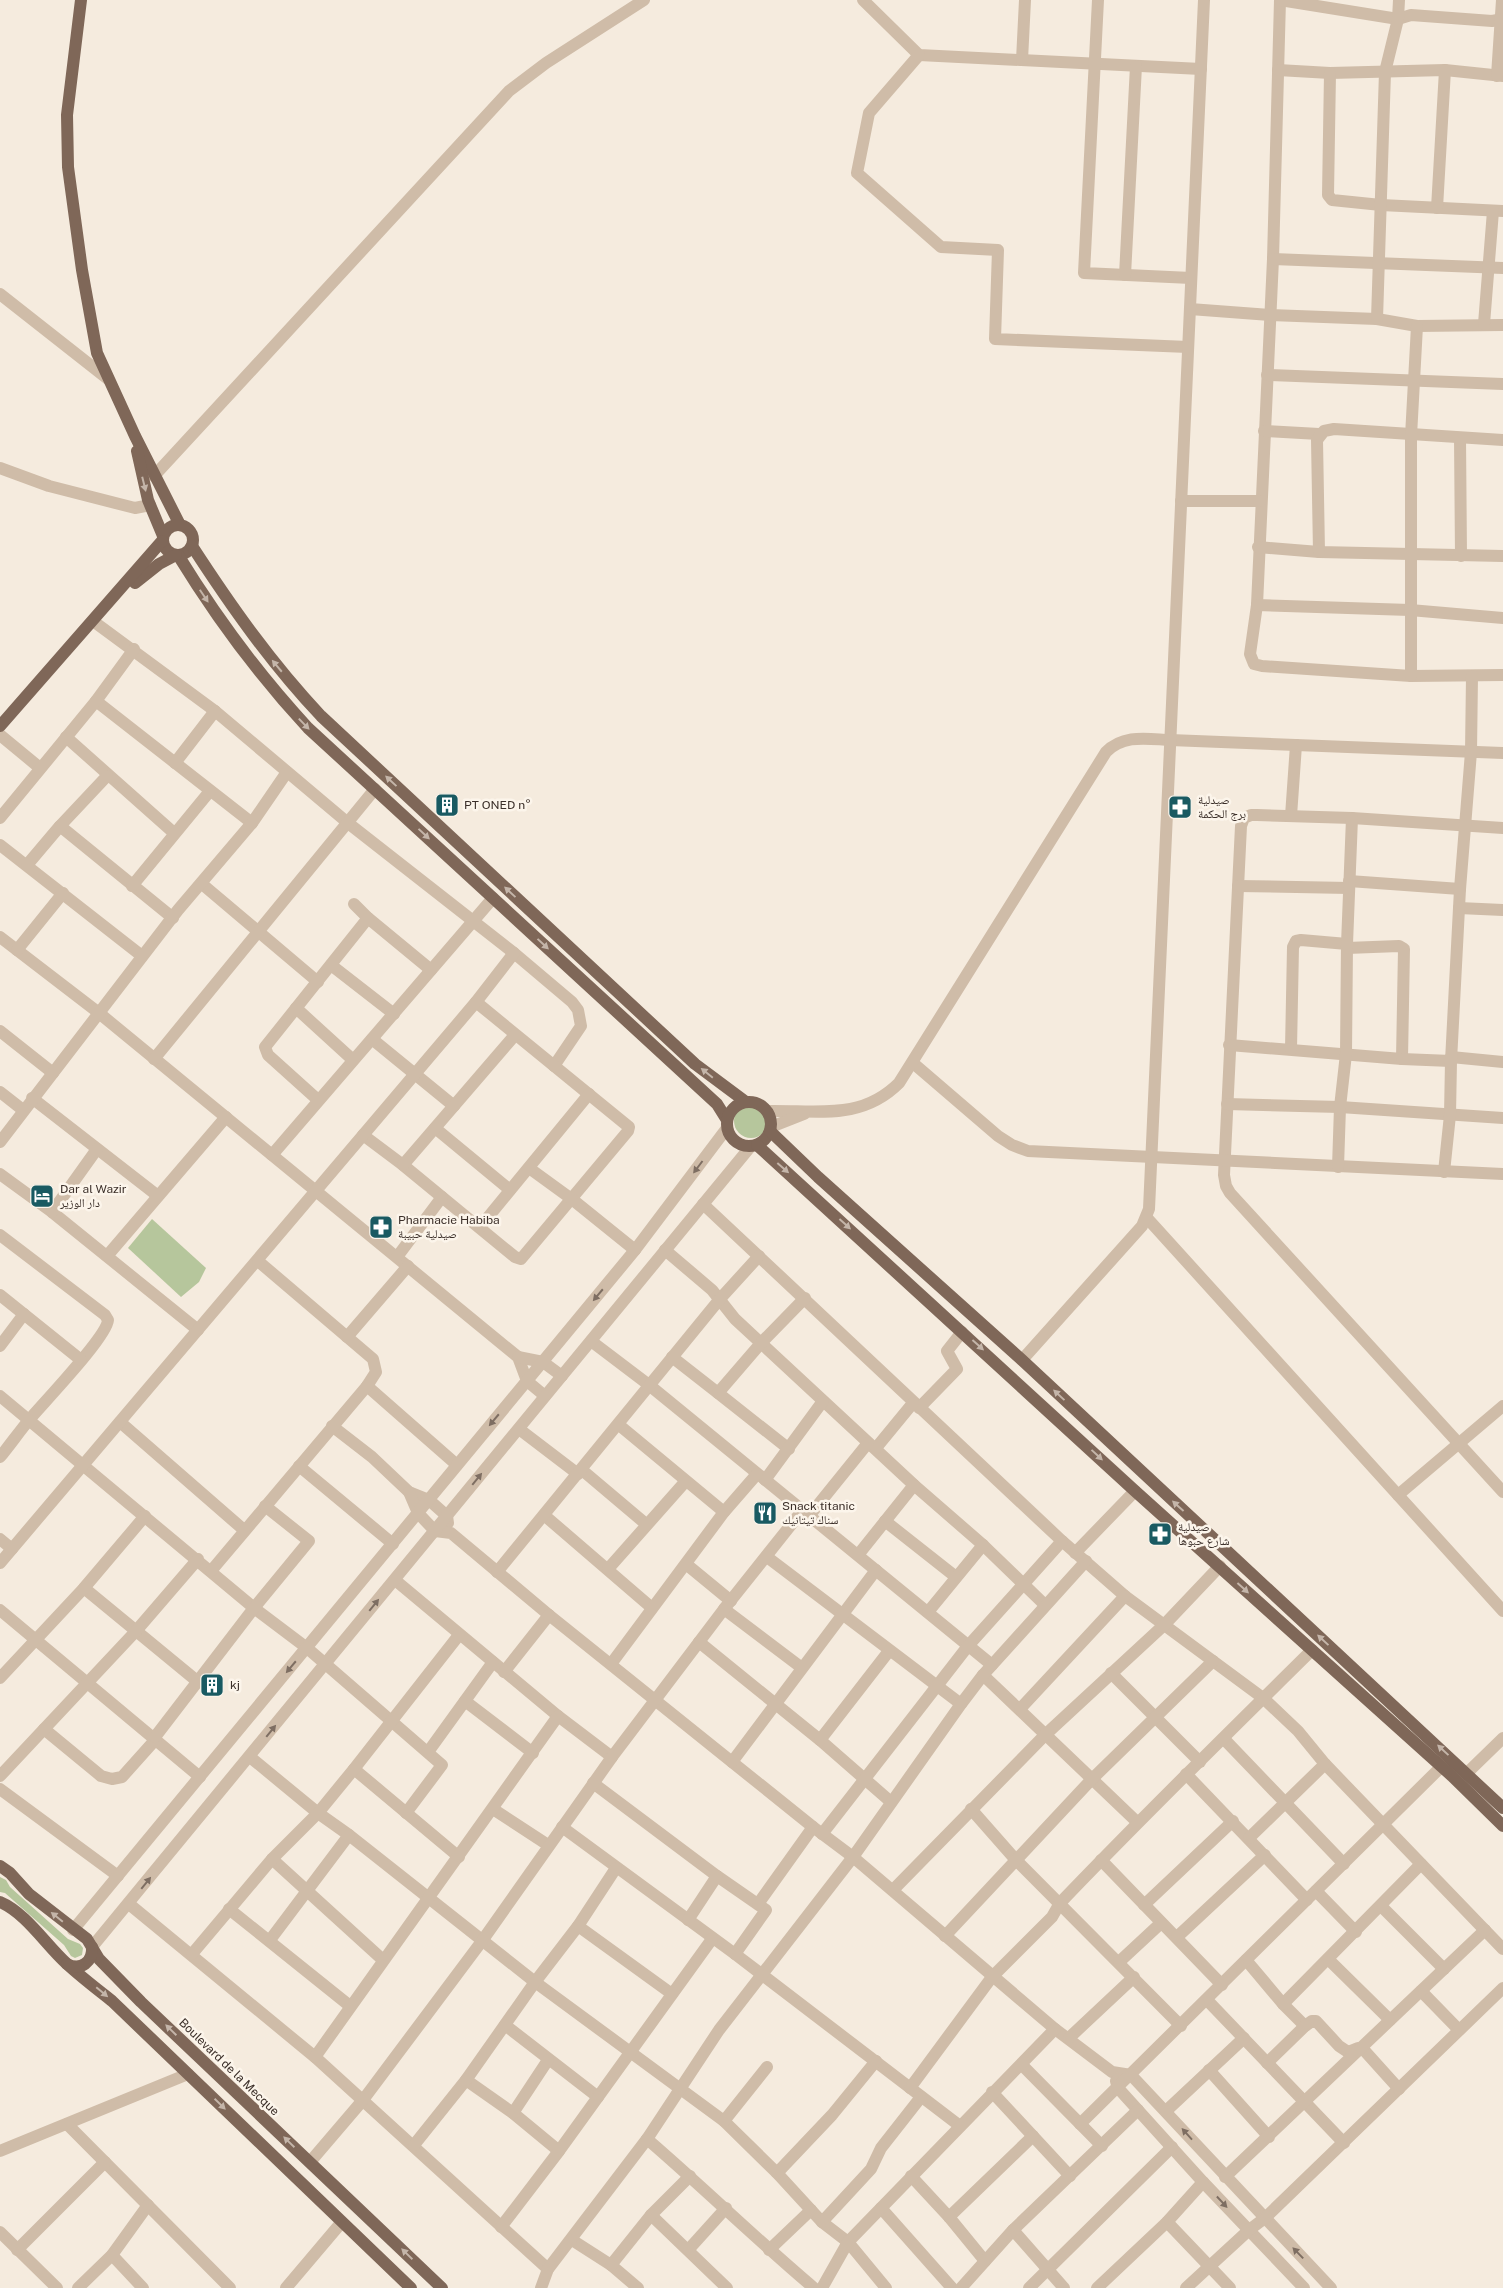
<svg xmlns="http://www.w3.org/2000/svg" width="1503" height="2288" font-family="'Public Sans','Noto Naskh Arabic',sans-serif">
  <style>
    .green { fill: #b6c69c }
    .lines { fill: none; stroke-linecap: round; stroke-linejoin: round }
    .minor { stroke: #cfbca8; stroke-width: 12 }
    .major { stroke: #7f6758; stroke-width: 12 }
    .oneway { fill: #c4b5a9 }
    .oneway2 { fill: #7e6e62 }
    .labels { text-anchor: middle; stroke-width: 5; stroke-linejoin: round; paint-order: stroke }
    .poi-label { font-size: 12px; fill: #3b2f29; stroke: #fcf5eb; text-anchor: start }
    .street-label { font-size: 12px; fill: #3b2f29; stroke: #fcf5eb }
  </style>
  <rect width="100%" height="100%" fill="#f5ebde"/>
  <g class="green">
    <circle cx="751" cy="1121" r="17"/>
    <polygon points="152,1219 206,1268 199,1282 181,1297 128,1248"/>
    <polygon points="0,1877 6,1880 10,1887 68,1939 80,1944 83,1948 82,1955 75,1958 71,1956 64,1945 5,1893 0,1892"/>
  </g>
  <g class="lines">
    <g class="minor">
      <polyline points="863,0 919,55 1201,69"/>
      <polyline points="1098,0 1084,273 1191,278"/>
      <polyline points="1280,0 1273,259 1257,605 1250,654 1254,664 1262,666 1411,676 1503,675"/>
      <polyline points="1280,0 1398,19 1411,15 1492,21 1503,19"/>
      <polyline points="919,55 869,113 857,173 941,247 998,250 995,339 1188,347"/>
      <polyline points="1022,60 1025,0"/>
      <polyline points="1278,70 1330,73 1445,70 1503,76"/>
      <polyline points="1330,73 1328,195 1332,200 1381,205 1503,211"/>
      <polyline points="1497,76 1502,0"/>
      <polyline points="1437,208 1445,70"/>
      <polyline points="1273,259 1503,268"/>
      <polyline points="1125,275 1136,66"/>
      <polyline points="0,294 108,379"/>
      <polyline points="1190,309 1270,315 1377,319 1417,326 1503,325"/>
      <polyline points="1377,319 1385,72 1398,19 1399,0"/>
      <polyline points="1484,324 1493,211"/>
      <polyline points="1267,375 1503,384"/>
      <polyline points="1264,431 1319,434"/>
      <polyline points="1460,438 1461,556"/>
      <polyline points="0,468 49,486 135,508 150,505"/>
      <polyline points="154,476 509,91 546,63 644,0"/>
      <polyline points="1181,501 1260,501"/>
      <polyline points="1258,547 1319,552 1503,556"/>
      <polyline points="1319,552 1317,440 1324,431 1334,429 1503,440"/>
      <polyline points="1257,605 1410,610 1503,618"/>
      <polyline points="93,621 215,711 348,823 514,953 572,1002 578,1010 581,1026 554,1066"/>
      <polyline points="1411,676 1411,436 1417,326"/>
      <polyline points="96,701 252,823"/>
      <polyline points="0,735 40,768"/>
      <polyline points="66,737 174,833"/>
      <polyline points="175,763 215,711"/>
      <polyline points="1291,816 1296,745"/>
      <polyline points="0,818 96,701 134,649"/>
      <polyline points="60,826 173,918"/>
      <polyline points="1503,828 1352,818 1257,815 1251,815 1244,818 1241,826 1224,1175 1226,1186 1230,1193 1503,1492"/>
      <polyline points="0,845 142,956"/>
      <polyline points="27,865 60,826 107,776"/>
      <polyline points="1349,881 1460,889"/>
      <polyline points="202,884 318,982"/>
      <polyline points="132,886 210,791"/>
      <polyline points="1238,886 1349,888"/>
      <polyline points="354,904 368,918 431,970"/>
      <polyline points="1459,908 1503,910"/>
      <polyline points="0,937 99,1013 518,1357 527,1381 545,1396"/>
      <polyline points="17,950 63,893"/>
      <polyline points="331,965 394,1014"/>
      <polyline points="296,1008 353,1060"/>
      <polyline points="0,1031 53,1073"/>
      <polyline points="372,1039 454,1106"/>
      <polyline points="1229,1045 1402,1059 1404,949 1399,946 1347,948"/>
      <polyline points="1291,1049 1293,947 1296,941 1301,940 1347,944"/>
      <polyline points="1451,1057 1503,1062"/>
      <polyline points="154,1059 375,789"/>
      <polyline points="1402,1059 1451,1061"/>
      <polyline points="913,1063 998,1136 1012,1145 1028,1151 1503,1174"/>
      <polyline points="0,1092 23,1110"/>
      <polyline points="32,1098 158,1196"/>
      <polyline points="318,1100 268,1055 265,1047 368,918"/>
      <polyline points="1227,1104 1340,1107 1503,1118"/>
      <path d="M768 1111C817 1110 861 1121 899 1083L1106 752C1124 734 1147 739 1170 740L1503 753"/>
      <polyline points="771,1127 804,1114"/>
      <polyline points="435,1128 510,1190"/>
      <polyline points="363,1135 403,1165 515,1257 521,1259 628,1131 629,1127 476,1002"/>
      <polyline points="0,1142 178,910 252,823 287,772"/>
      <polyline points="272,1155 493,898"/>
      <polyline points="403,1165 515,1035"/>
      <polyline points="1338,1167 1340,1107 1346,1054 1347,944 1352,818"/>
      <polyline points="529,1168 573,1200 635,1250"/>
      <polyline points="1444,1172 1450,1115 1451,1061 1460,889 1471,752 1472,676"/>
      <polyline points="0,1174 52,1212 198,1330"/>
      <polyline points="703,1204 1062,1541 1125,1596 1263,1698 1298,1731 1325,1764 1503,1949"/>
      <polyline points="52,1212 97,1149"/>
      <polyline points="1147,1218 1503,1611"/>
      <polyline points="480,1227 589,1094"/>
      <path d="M0 1235 105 1315 108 1320C107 1337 43 1403 29 1420 19 1432 10 1445 0 1457"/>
      <polyline points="665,1250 712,1290 735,1319 914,1485 983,1545 1045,1605"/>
      <polyline points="107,1256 226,1117"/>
      <polyline points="397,1257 442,1197"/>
      <polyline points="0,1295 81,1360"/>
      <polyline points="347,1337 408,1266"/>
      <polyline points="591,1341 649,1385 992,1665"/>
      <polyline points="0,1346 24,1314"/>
      <polyline points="518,1357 543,1362 562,1376"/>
      <polyline points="672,1357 718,1393"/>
      <polyline points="1022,1360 1142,1226 1149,1209 1204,0"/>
      <polyline points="367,1386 457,1465"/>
      <polyline points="0,1396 254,1608 307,1648 442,1765 406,1813"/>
      <polyline points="919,1408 957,1369 947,1351 962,1332"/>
      <polyline points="120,1422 244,1530"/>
      <polyline points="619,1425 724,1512"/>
      <polyline points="332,1426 372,1457 409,1492 429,1500 447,1516 448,1523"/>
      <polyline points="519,1429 578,1474"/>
      <polyline points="876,1448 913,1403"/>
      <polyline points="789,1449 718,1393 762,1342 805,1298"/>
      <polyline points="299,1466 393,1544"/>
      <polyline points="582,1470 646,1524"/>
      <polyline points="765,1480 823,1401"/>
      <polyline points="409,1492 418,1513 435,1531 451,1533 549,1615 813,1827 853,1857 1055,2029 1112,2072 1131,2075 1331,2288"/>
      <polyline points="1398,1495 1503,1406"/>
      <polyline points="544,1515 652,1608"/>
      <polyline points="809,1516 868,1443"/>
      <polyline points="885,1521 956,1577"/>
      <polyline points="0,1539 12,1549"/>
      <polyline points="1075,1553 1135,1491"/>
      <polyline points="858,1555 914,1485"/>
      <polyline points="767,1557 961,1704"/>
      <polyline points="0,1563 476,1002 514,953"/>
      <polyline points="686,1564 731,1601"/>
      <polyline points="608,1569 685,1482"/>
      <polyline points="211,1571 367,1386 376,1372 373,1359 258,1261"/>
      <polyline points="497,1572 719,1300 759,1256"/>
      <polyline points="395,1580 558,1716 612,1757"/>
      <polyline points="84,1588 197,1681"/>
      <polyline points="724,1609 802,1668"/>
      <polyline points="0,1610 200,1777"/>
      <polyline points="928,1612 983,1545"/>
      <polyline points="699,1642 820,1740 891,1802"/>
      <polyline points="611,1664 724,1512 757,1474"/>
      <polyline points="504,1672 549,1615"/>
      <polyline points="1111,1673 1200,1762"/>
      <polyline points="983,1675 1137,1822"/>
      <polyline points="0,1678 84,1588 145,1516"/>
      <polyline points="465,1701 533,1753"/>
      <polyline points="1020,1709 1125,1596"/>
      <polyline points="44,1729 101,1776 112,1779 122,1777 156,1739"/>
      <polyline points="155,1737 254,1608 309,1541 265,1506"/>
      <polyline points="1224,1739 1344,1864"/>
      <polyline points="820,1740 889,1651"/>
      <polyline points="428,1752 493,1662"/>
      <polyline points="250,1757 318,1813 349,1835 535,1982 724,2121 777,2173 822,2222 848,2242 886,2288"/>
      <polyline points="732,1762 876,1570"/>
      <polyline points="354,1769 459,1857"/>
      <polyline points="1467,1773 1503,1738"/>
      <polyline points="1186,1774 1307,1900"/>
      <polyline points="0,1776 136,1631 198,1559"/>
      <polyline points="593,1783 717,1876 766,1910 735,1954"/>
      <polyline points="0,1789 118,1876"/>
      <polyline points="493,1809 548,1845"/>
      <polyline points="971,1809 1015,1859 1181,2026"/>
      <polyline points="562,1827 735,1954 960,2126"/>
      <polyline points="822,1834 968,1646 1062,1541"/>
      <polyline points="1249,1838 1325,1764"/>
      <polyline points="272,1859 383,1960"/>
      <polyline points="1101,1860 1222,1985"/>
      <polyline points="893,1890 1045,1735 1164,1625 1220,1566"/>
      <polyline points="1316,1891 1356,1932"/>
      <polyline points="129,1904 315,2057 548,2269"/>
      <polyline points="758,1904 813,1827"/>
      <polyline points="1144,1905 1233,1821"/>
      <polyline points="1381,1906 1444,1969"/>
      <polyline points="229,1909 350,2006"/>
      <polyline points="688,1920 717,1876"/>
      <polyline points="578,1926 672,1994"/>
      <polyline points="73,1930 635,1250 727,1128"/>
      <polyline points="945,1936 1092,1779 1213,1661"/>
      <polyline points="1177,1937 1265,1855"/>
      <polyline points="270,1940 349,1835"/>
      <polyline points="92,1947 751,1146"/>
      <polyline points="192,1954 272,1859 318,1813 354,1769 459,1635"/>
      <polyline points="1328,1959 1390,2020"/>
      <polyline points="1246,1960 1283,2004 1305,2026"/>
      <polyline points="1119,1962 1161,1923"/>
      <polyline points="1421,1991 1459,2030"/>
      <polyline points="1207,2000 1344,2143"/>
      <polyline points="1283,2004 1421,1864"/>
      <polyline points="505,2025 598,2097"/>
      <polyline points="1069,2038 1134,1977"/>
      <polyline points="315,2057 558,1716"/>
      <polyline points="1267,2063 1305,2026 1312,2021 1316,2021 1339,2046 1348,2052 1358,2048 1363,2049 1399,2089"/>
      <polyline points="1022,2065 1102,2146"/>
      <polyline points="1209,2070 1269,2137"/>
      <polyline points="466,2080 513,2113 559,2151"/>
      <polyline points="1116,2081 1118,2088 1203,2182 1304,2288"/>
      <path d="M910 2088 992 1977 1052 1917 1060 1903C1142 1817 1227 1734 1312 1650"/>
      <polyline points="992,2092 1070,2176"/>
      <polyline points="1166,2111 1244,2038"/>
      <polyline points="513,2113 548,2060"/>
      <polyline points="724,2121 767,2067"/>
      <polyline points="67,2124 230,2288"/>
      <polyline points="1080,2124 1442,1766"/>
      <path d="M647 2139C704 2188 757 2240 814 2288"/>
      <polyline points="414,2145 466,2080 535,1982 578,1926 616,1868"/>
      <polyline points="0,2151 188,2074"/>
      <polyline points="310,2162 363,2100 482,1941 612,1757 724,1609 802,1511"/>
      <polyline points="777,2173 832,2115 876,2061"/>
      <polyline points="911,2176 949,2217 985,2261"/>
      <polyline points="1225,2177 1485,1930"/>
      <polyline points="881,2208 952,2288"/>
      <polyline points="651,2215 727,2288"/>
      <polyline points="949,2217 1033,2136"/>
      <polyline points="822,2222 871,2169 881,2148 921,2097"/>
      <polyline points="1167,2222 1230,2288"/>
      <polyline points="501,2227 559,2151 712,1939"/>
      <polyline points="1013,2230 1064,2288"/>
      <polyline points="0,2232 57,2288"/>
      <polyline points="572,2240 611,2265 638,2288"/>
      <polyline points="689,2249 726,2208"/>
      <polyline points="17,2250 105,2162"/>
      <polyline points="769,2250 811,2210"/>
      <polyline points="112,2255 143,2288"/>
      <polyline points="611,2265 651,2215 690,2176"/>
      <polyline points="78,2288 112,2255 148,2205"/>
      <polyline points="286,2288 341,2223"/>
      <polyline points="541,2288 548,2269 647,2139 719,2030 853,1857 961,1704 983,1675 1086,1561"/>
      <polyline points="822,2288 848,2242 1055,2029"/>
      <polyline points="961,2288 1013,2230 1138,2110"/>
      <polyline points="1029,2288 1172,2147"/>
      <polyline points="1097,2288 1167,2222 1203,2182"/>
      <polyline points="1186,2288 1249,2230 1265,2218 1503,1988"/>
    </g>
    <g class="major">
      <polyline points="81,0 67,115 68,167 82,270 97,353 135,436 180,525"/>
      <polyline points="137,451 148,500 163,536"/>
      <circle cx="178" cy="540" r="15"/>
      <path d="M192 546C231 606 271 663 321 716L695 1064 746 1102"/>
      <path d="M178 555C216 617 259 675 308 728L717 1104 727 1120"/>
      <polyline points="135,583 159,564 176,555"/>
      <polyline points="0,726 162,541"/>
      <circle cx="749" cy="1124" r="22"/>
      <polyline points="770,1131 818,1177 1022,1360 1503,1808"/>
      <polyline points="757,1145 1135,1491 1452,1776 1503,1826"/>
      <polyline points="0,1866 10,1873 29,1894 87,1939 99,1959 141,2002 442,2288"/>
      <path d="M0 1902C26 1913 46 1945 66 1963 81 1977 97 1989 112 2001L411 2288"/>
      <path d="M67 1964C81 1971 93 1962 92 1947"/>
    </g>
  </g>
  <defs><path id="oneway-solid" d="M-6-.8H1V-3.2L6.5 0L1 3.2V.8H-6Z" transform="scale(1.25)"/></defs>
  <g class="oneway">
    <use href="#oneway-solid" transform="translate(144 484) rotate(76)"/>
    <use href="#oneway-solid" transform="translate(204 596) rotate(56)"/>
    <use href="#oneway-solid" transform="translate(277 666) rotate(-130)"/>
    <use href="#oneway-solid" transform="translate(304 724) rotate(46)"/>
    <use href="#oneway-solid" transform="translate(391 781) rotate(-137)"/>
    <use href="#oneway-solid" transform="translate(424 834) rotate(43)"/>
    <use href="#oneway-solid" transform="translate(510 892) rotate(-137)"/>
    <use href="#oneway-solid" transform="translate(543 944) rotate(43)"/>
    <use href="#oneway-solid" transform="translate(707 1073) rotate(-141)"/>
    <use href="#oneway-solid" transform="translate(783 1168) rotate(41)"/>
    <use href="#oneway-solid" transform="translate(845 1224) rotate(42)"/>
    <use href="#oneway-solid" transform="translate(978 1345) rotate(42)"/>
    <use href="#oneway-solid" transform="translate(1059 1395) rotate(-137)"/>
    <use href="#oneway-solid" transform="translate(1097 1455) rotate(43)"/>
    <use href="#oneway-solid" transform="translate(1178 1506) rotate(-138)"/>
    <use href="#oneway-solid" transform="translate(1243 1588) rotate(42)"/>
    <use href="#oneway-solid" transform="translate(1323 1640) rotate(-137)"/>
    <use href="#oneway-solid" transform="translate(1443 1750) rotate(-137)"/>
    <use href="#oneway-solid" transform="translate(57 1917) rotate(-141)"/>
    <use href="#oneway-solid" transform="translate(102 1992) rotate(40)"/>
    <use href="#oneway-solid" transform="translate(171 2030) rotate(-136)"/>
    <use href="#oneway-solid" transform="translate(220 2104) rotate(44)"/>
    <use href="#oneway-solid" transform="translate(289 2142) rotate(-136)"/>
    <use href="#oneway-solid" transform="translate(407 2254) rotate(-136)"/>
  </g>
  <g class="oneway2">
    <use href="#oneway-solid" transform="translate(698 1167) rotate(127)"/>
    <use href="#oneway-solid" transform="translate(598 1295) rotate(130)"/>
    <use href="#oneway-solid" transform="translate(494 1420) rotate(130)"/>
    <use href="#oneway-solid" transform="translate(477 1479) rotate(-51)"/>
    <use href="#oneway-solid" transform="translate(374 1605) rotate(-51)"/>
    <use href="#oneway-solid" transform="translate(291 1667) rotate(130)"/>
    <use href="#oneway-solid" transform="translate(271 1731) rotate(-51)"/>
    <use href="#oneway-solid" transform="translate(146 1883) rotate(-51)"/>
    <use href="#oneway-solid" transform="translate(1187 2134) rotate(-132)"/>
    <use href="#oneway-solid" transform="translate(1222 2202) rotate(47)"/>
    <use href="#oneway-solid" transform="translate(1298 2253) rotate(-134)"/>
  </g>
  <defs>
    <g id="building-square" transform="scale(1.25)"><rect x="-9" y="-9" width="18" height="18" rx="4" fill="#195a62" stroke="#fcf5eb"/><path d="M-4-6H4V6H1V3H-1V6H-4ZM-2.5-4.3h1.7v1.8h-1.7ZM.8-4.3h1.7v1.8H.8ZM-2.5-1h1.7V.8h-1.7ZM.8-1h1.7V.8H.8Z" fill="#fff"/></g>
    <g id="pharmacy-square" transform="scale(1.25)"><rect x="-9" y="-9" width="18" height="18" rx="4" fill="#195a62" stroke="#fcf5eb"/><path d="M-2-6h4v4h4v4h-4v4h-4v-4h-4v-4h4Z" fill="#fff"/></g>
    <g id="hotel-square" transform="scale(1.25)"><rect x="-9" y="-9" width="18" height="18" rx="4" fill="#195a62" stroke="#fcf5eb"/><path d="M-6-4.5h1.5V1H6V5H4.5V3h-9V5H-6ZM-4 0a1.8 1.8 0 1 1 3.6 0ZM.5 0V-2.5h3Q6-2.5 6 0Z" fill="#fff"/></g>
    <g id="restaurant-square" transform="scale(1.25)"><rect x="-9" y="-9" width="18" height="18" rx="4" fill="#195a62" stroke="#fcf5eb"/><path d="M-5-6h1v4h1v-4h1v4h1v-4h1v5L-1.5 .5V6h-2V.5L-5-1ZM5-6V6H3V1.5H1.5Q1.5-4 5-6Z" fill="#fff"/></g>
  </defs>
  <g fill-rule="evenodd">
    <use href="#building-square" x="447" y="805"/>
    <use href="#pharmacy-square" x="1180" y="807"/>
    <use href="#hotel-square" x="42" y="1196"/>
    <use href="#pharmacy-square" x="381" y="1227"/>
    <use href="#restaurant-square" x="765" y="1513"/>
    <use href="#pharmacy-square" x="1160" y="1534"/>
    <use href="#building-square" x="212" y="1685"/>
  </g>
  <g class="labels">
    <g class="poi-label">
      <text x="1198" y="804">صيدلية<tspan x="1198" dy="14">برج الحكمة</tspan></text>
      <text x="464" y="809">PT ONED n°</text>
      <text x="60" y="1193">Dar al Wazir<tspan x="60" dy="14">دار الوزير</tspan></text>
      <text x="398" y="1224">Pharmacie Habiba<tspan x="398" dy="14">صيدلية حبيبة</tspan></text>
      <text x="782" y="1510">Snack titanic<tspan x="782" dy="14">سناك تيتانيك</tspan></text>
      <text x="1178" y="1531">صيدلية<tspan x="1178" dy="14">شارع حبوها</tspan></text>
      <text x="230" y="1689">kj</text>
    </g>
    <g class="street-label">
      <text transform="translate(229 2067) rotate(44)" y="4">Boulevard de la Mecque</text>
    </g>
  </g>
</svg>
